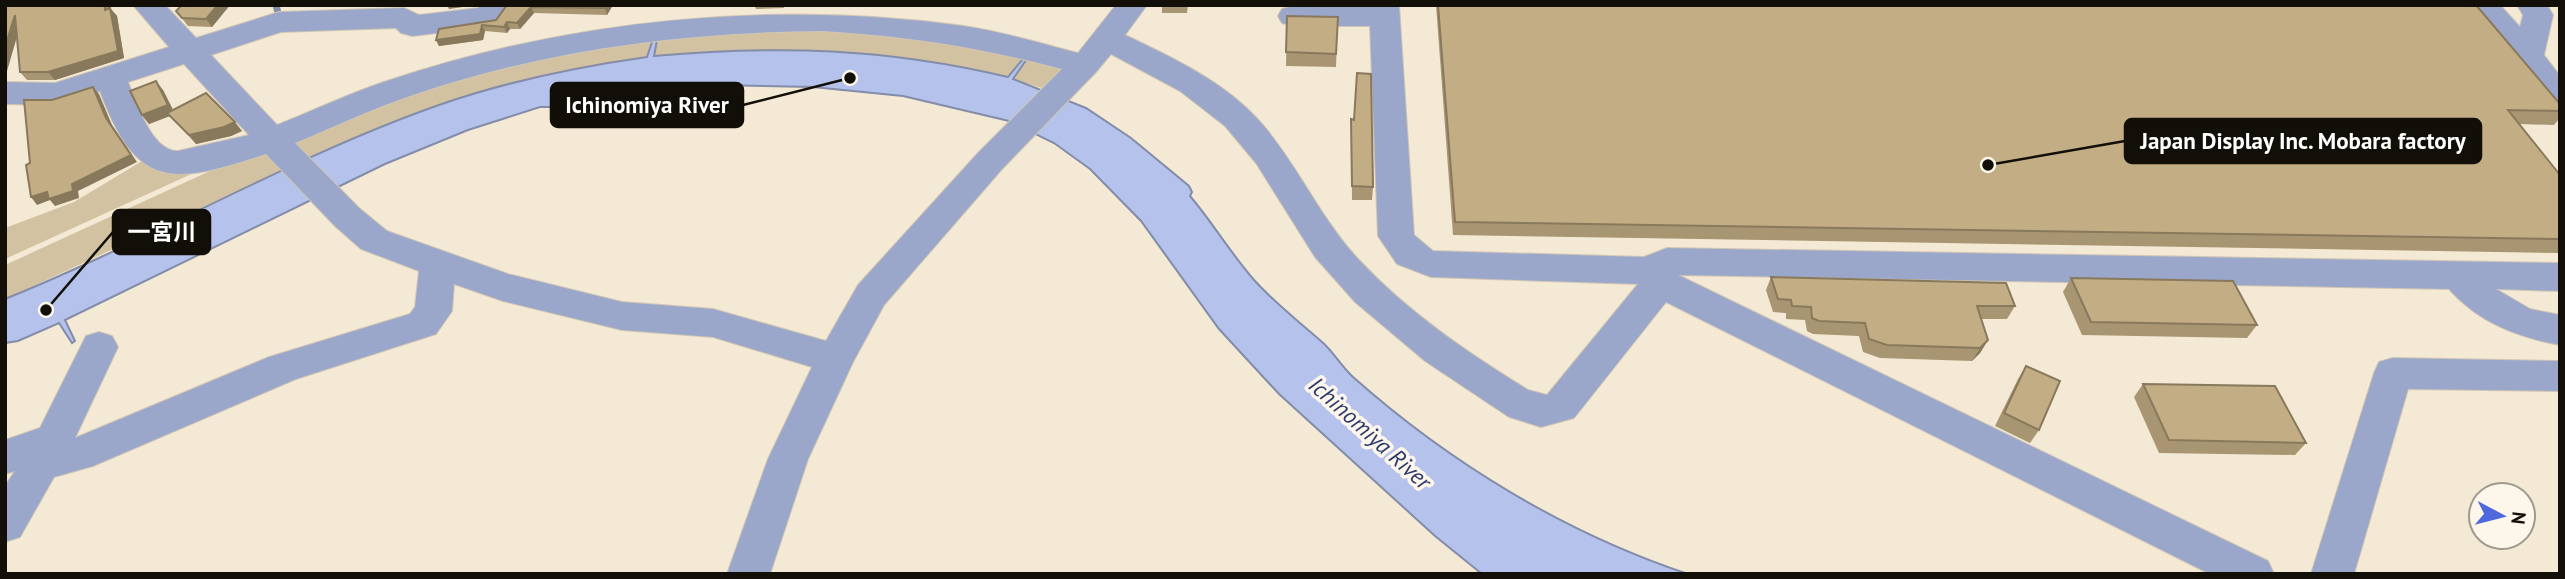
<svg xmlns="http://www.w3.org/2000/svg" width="2565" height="579" font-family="'PT Sans','Noto Sans JP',sans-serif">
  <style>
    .green { fill: #d3c2a2 }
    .water { fill: #b4c2ec; stroke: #838ca8; stroke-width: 2 }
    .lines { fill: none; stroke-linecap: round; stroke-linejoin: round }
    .stream { stroke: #838ca8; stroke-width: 7 }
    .minor-casing { stroke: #d0c6b3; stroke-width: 2 }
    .minor { fill: #9aa7cb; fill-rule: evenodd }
    .wall { fill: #a89572 }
    .shaded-wall { fill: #88795c }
    .building { fill: #c3ad84; stroke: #88795c; stroke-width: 2 }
    .labels { text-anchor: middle; stroke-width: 7; stroke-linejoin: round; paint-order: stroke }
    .water-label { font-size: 23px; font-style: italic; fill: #2d3a6e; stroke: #fdf6ea }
    .leader { fill: none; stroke: #120f08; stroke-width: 2.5 }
    .callout-dot { fill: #120f08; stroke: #fdf6ea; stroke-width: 2.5 }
    .callout { fill: #120f08; stroke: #120f08; stroke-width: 2.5 }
    .callout-label { font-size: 23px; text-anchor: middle; font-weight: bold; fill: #fff }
  </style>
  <rect width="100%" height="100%" fill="#f4e9d4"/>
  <g class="green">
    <path d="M837 27 1026 55 1009 77C885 48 779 45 653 56L658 35Z"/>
    <path d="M654 36 648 57C526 74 414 110 304 162L284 141 489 67Z"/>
    <polygon points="1029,56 1068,64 1042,88 1012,79"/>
    <polygon points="270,148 289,168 5,299 5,265 223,165"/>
    <polygon points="147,158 220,161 5,259 5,228 74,202"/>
  </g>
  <path class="water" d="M658 35 654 56C780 45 885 48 1008 77L1026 55 1029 56 1013 79 1086 108 1131 138 1189 186 1192 192 1190 196C1213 223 1231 254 1255 281 1275 303 1298 321 1321 341 1333 351 1341 366 1353 377 1450 463 1565 533 1688 574H1482L1435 536 1279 394 1219 329 1141 221 1090 169 1054 143 1009 121 903 96 813 87 716 85 625 94 563 107H540L468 130 385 164 65 320 75 341 72 343 59 323 18 341 5 343V299C151 240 287 159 436 106 504 82 576 67 647 57L654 36Z"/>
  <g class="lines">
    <polyline class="stream" points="276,5 279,17"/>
    <g class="minor-casing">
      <g id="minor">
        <path d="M133 5H165L196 38 279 12 404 8 419 15 478 8 481 5H512L499 24 488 27 412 36 401 33 396 28 281 32 211 55 277 125C315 110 352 92 390 80 573 19 774 0 964 26 1003 32 1040 43 1078 53L1116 5H1147L1125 35C1173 58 1226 82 1262 124 1299 167 1321 220 1360 261 1409 313 1468 353 1528 390L1547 395 1638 284 1431 277 1397 264 1378 236 1370 26H1293L1282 23 1278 16 1282 9 1293 6 1399 5 1414 235 1433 251 1644 257 1667 248 2560 263V291L2496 289 2530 309 2560 315V345C2517 337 2478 322 2449 289L1678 275 2268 561 2274 574H2210L1666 302 1574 418 1541 427 1509 417 1425 361 1355 302 1315 257 1256 163 1225 126 1180 91 1111 54 1096 72 1002 169 884 305 853 362 808 459 770 574H727L768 459 812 367 713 337 622 330 503 301 454 284 452 311 436 334 296 379 93 466 54 477 20 537 5 542V486L15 471 5 474V440L40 428 86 336 99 332 112 336 118 347 75 438 269 357 410 314 415 307 419 271 361 249 335 226 266 154C174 184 137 192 100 91L57 105 5 104V82L55 83 169 47ZM821 31C908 36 978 47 1062 69L978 153 858 285 826 341 713 309 622 302 508 274 387 231 359 208 295 143C334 127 373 108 413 95 545 50 682 32 821 31ZM184 64 249 135 178 151C152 152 136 102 128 82Z"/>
        <polygon points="2468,5 2500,5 2520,27 2523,15 2517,5 2547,5 2553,15 2544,55 2560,76 2560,110 2549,107 2517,63"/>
        <polygon points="2393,358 2560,361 2560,391 2408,389 2354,574 2311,574 2374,373 2379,362"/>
      </g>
    </g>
    <use href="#minor" class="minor"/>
  </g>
  <g class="wall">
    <polygon points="5,5 110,5 110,8 117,16 124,58 55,80 27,80 20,72 17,38"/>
    <polygon points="182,5 230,5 212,27 188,26 176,11"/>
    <polygon points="507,5 613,5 607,15 534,13 520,29 510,29 507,33 485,31 483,40 439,46 436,40 496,20"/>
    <polygon points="754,5 785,5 784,8 756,9"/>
    <polygon points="1162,5 1188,5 1187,13 1162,13"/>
    <polygon points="1436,5 2476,5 2560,104 2560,118 2554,125 2519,124 2560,175 2560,253 1453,235"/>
    <polygon points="1287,16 1338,17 1336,67 1286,66"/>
    <polygon points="163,90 173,110 242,131 231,136 196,144 170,116 149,124 142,115"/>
    <polygon points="1351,119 1373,187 1372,200 1352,200"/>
    <polygon points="1771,277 2015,306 2007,319 1981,319 1988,340 1980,353 1972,361 1880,358 1863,352 1859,336 1813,334 1807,331 1805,320 1786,319 1786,313 1773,312 1766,290"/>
    <polygon points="2071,278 2257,325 2247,338 2082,335 2063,292"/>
    <polygon points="2026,366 2039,430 2030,443 1995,426 2018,379"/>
    <polygon points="2143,384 2306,443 2295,455 2159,453 2134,397"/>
  </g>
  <g class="shaded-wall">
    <polygon points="218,5 230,5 212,27 206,19"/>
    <polygon points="447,5 477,5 449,9"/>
    <polygon points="607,5 613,5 607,15 605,8"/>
    <polygon points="531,7 534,13 520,29 517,23"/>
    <polygon points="110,8 117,16 124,58 55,80 48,72"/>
    <polygon points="15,15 21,23 5,78 5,47"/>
    <polygon points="507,22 510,29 507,33 504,27"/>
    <polygon points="482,25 485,31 483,40 439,46 436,40"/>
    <polygon points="156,81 163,90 175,114 149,124 142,115"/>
    <polygon points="93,87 99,94 112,125 137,162 78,191 79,198 55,206 50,200 37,205 31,197 72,184 106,118"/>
    <polygon points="235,122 242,131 231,136 196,144 189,135"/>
    <polygon points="1988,340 1980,353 1972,361 1980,348"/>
  </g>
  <g class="building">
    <polygon points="5,5 105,5 105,10 110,8 118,51 48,72 20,72 15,15 5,47"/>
    <polygon points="182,5 218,5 206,19 182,18 176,11"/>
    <polygon points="507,5 607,5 605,8 531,7 517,23 507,22 504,27 482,25 480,34 436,40 439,29 496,20"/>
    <polygon points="1438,5 2476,5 2560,104 2560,111 2508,110 2560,175 2560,239 1455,222"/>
    <polygon points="1287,16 1338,17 1336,54 1286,52"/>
    <polygon points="1357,73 1371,74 1373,187 1352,186 1351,119 1354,120"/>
    <polygon points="156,81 168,105 142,115 130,91"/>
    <polygon points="93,87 106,118 131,155 72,184 73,191 49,199 47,192 31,197 26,165 30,163 24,100 52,100"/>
    <polygon points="206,93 235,122 224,127 189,135 167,113"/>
    <polygon points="1771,277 2006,283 2015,306 1977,306 1988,340 1980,348 1887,345 1869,339 1865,323 1819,321 1812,318 1811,307 1792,306 1791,300 1778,299"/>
    <polygon points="2071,278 2233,281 2257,325 2091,322"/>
    <polygon points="2026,366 2060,381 2039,430 2004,413"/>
    <polygon points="2143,384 2275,386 2306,443 2169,440"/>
  </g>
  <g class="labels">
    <g class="water-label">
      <text transform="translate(1370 433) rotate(42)" y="8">Ichinomiya River</text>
    </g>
  </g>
  <path class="leader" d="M850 78L743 105M1988 165L2125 141M46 310L113 232"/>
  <g class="callout-dot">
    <circle cx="850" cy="78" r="7"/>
    <circle cx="1988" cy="165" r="7"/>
    <circle cx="46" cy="310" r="7"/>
  </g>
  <g class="callout">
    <rect x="551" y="83" width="192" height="44" rx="7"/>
    <rect x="2125" y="119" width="356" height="44" rx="7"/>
    <rect x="113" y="210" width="97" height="44" rx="7"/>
  </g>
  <g class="callout-label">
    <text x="647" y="113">Ichinomiya River</text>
    <text x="2303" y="149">Japan Display Inc. Mobara factory</text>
    <text x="162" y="240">一宮川</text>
  </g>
  <rect width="2565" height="579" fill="none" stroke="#120f08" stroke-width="14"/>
  <g transform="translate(2502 516) rotate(97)"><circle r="33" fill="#fdf6ea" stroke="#9f9a90" stroke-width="2"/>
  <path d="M0-5L12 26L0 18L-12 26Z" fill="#4e68dd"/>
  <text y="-10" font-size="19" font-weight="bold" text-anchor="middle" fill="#120f08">N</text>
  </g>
</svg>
